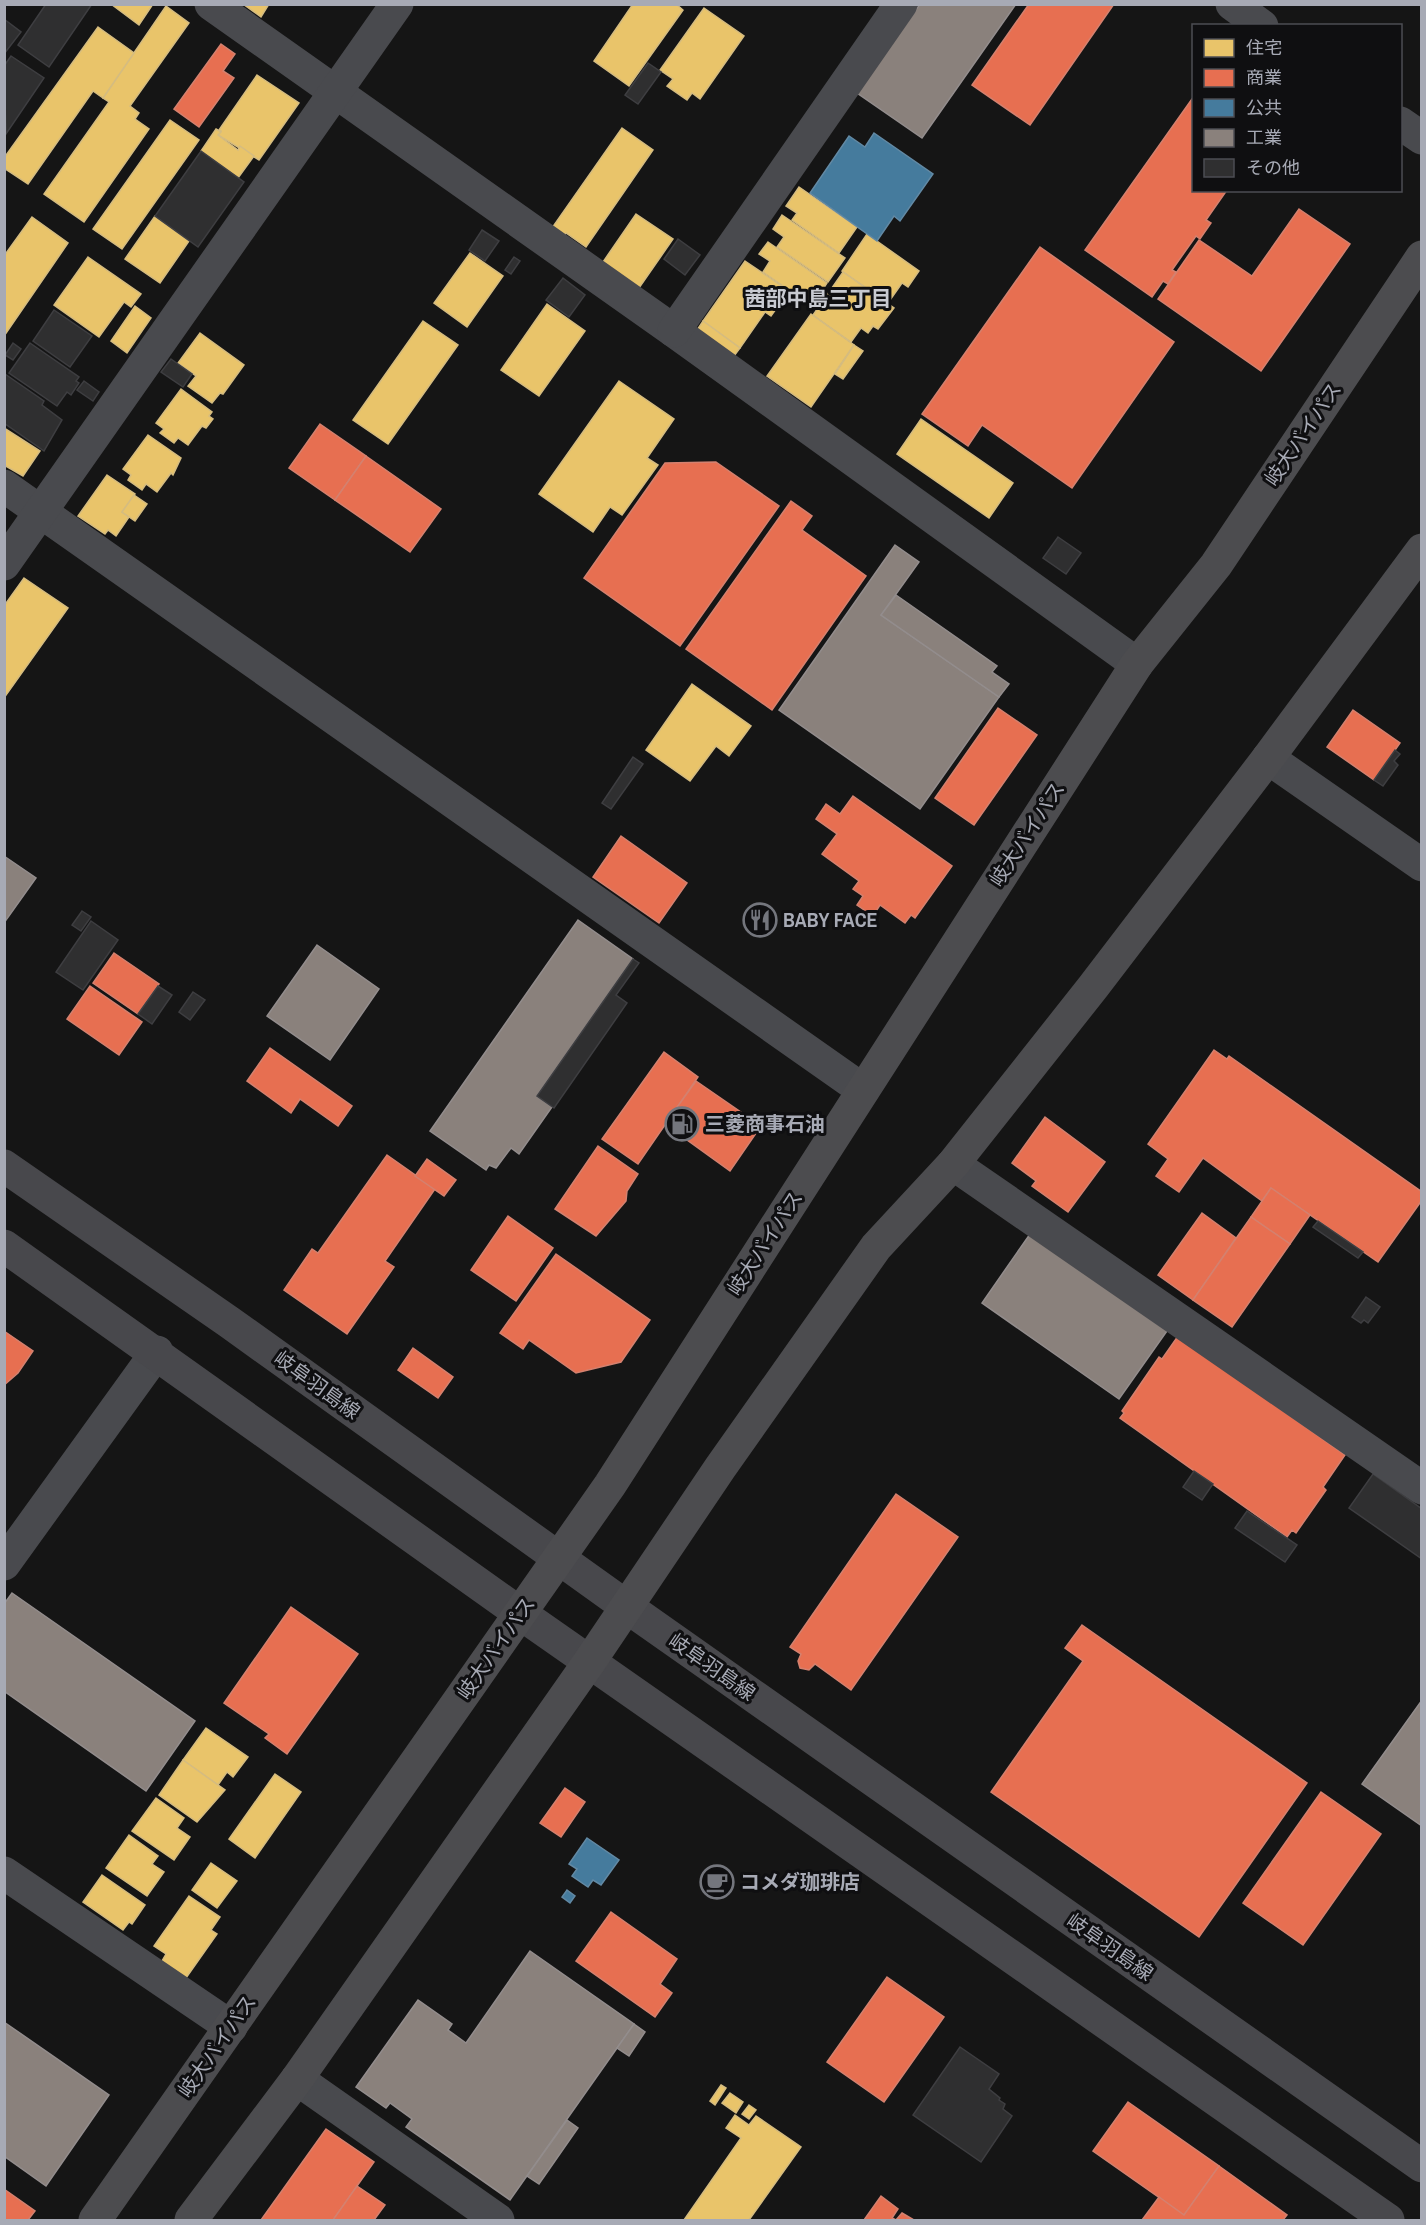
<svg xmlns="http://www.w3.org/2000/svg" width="1426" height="2225" font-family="'Archivo Narrow','Noto Sans JP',sans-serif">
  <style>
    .homes { fill: #e9c46a; stroke: #d5bc80; stroke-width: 1.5 }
    .shops { fill: #e76f51; stroke: #d4816f; stroke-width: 1.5 }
    .public { fill: #457b9d; stroke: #6289a4; stroke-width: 1.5 }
    .industry { fill: #8a817c; stroke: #938d8d; stroke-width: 1.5 }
    .building { fill: #2f2f30; stroke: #3e3e41; stroke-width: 1.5 }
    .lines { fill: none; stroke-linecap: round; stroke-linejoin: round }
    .minor { stroke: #494a4e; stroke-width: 33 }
    .tertiary { stroke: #494a4e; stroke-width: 33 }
    .secondary { stroke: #48484c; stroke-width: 33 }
    .trunk { stroke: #4c4c4f; stroke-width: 33 }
    .labels { text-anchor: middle; stroke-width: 6; stroke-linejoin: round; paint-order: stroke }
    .street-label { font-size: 20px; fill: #a7aab5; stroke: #0f0f11 }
    .poi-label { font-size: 20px; font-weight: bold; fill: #a7aab5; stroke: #0f0f11; text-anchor: start }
    .neighbourhood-label { font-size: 21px; font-weight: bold; fill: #c8cad1; stroke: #0f0f11 }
  </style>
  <rect width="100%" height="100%" fill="#151515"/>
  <g class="homes">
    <polygon points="111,4 153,4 139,25"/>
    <polygon points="243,4 269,4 261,17"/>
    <polygon points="633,4 676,4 683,10 629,86 594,61"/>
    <polygon points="166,6 189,23 130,106 139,113 135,119 149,129 84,222 44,194 109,102 103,98"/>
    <polygon points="704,8 744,36 700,99 692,93 687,100 667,86 673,79 660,70"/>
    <polygon points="98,27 134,53 103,98 93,91 28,184 4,168 4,158"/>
    <polygon points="257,75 299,103 259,160 218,135 221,131 219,130"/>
    <polygon points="170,120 199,140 122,249 93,229"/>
    <polygon points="622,128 653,150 586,247 566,233 564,236 552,228"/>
    <polygon points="216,129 221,132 218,135 238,150 240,146 254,156 238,178 201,151"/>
    <polygon points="799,187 857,227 839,253 792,220 797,213 786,206"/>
    <polygon points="636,214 673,239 639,288 603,262"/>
    <polygon points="782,215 845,258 828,282 777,247 784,237 773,229"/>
    <polygon points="155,216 189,241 160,283 125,259"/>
    <polygon points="32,217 68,243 4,336 4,256"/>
    <polygon points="867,234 919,271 908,287 902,283 888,303 842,271"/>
    <polygon points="768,242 827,283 812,306 763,272 770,261 759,254"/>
    <polygon points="470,253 503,276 467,327 434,303"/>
    <polygon points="88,257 141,294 131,307 124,302 99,337 54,305"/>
    <polygon points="745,261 789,291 771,316 765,312 740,348 703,321"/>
    <polygon points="843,272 894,308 878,329 873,326 868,333 861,328 851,342 813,315"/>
    <polygon points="547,304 585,331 539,396 501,370"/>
    <polygon points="135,306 151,318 127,353 111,341"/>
    <polygon points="811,314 854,345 811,407 767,376"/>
    <polygon points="423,321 458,345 388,444 353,420"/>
    <polygon points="703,321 740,348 734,356 697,330"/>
    <polygon points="200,333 244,365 223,394 220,393 212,403 188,386 196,376 178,363"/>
    <polygon points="854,345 863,351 843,379 835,374"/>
    <polygon points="619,381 674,419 647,458 658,465 622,515 610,507 593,532 539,494"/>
    <polygon points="181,389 212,412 209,416 213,419 206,428 202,426 188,445 178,438 174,443 160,433 164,429 156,423"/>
    <polygon points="921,419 1013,483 989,518 897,454"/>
    <polygon points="4,428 40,451 23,476 4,465"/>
    <polygon points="148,435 181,458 173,475 171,473 157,492 146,484 142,490 128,480 131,475 123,469"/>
    <polygon points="107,475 135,494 122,512 129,517 116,536 108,530 105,534 78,516"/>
    <polygon points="134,495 147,504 135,521 122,512"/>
    <polygon points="24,578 68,608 4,698 4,606"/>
    <polygon points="692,684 751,726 729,756 716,746 690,781 646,750"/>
    <polygon points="206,1728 248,1757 233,1777 227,1772 218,1785 183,1760"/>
    <polygon points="183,1760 225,1790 197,1822 159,1795"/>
    <polygon points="275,1774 301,1792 255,1858 229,1839"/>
    <polygon points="156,1798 184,1818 177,1828 190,1837 174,1860 132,1831"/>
    <polygon points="129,1835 158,1856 152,1864 164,1872 147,1896 106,1868"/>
    <polygon points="211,1863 237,1881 217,1908 192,1890"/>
    <polygon points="102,1875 145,1905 132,1924 129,1922 123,1930 83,1902"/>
    <polygon points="189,1896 220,1917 211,1930 217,1934 186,1978 162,1961 166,1954 154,1946"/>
    <polygon points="721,2085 726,2088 715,2105 710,2101"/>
    <polygon points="730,2093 743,2102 736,2113 722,2103"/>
    <polygon points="749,2105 756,2110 749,2119 742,2114"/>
    <polygon points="735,2115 749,2125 756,2116 801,2147 749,2220 684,2220 741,2138 726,2128"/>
  </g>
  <g class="shops">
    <polygon points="1029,4 1114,4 1030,125 972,85"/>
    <polygon points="221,44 235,54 223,71 234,78 199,127 174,109"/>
    <polygon points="1194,96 1194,190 1227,190 1206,220 1211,223 1200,239 1196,236 1172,270 1176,272 1168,284 1163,281 1152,297 1085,250"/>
    <polygon points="1299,209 1350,244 1261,371 1158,299 1199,240 1252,276"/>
    <polygon points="1040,247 1174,342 1072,488 982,425 968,446 922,414"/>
    <polygon points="320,424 366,456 335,500 289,468"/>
    <polygon points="366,456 441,509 410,552 335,500"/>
    <polygon points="716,462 779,506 680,646 584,578 665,463"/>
    <polygon points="791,501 812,516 802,530 866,576 772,710 686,649"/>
    <polygon points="998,708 1037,735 974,825 935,798"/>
    <polygon points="1353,710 1400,743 1374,780 1327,747"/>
    <polygon points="853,796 952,866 915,918 911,915 905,923 880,905 873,916 857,905 863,896 853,889 859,881 822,854 837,834 816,819 826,804 840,814"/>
    <polygon points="621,836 687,883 659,923 593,877"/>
    <polygon points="114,953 159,984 138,1014 93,983"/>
    <polygon points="90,986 142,1022 119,1055 67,1019"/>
    <polygon points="270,1048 352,1106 338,1126 300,1099 291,1113 247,1081"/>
    <polygon points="1214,1050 1227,1059 1229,1056 1422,1192 1422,1200 1378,1262 1271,1188 1262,1201 1203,1158 1179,1192 1156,1176 1168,1159 1148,1144"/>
    <polygon points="664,1052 698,1077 638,1164 602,1139"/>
    <polygon points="696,1081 761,1126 730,1171 665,1124"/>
    <polygon points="1045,1117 1105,1162 1068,1212 1032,1186 1036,1181 1012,1163"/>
    <polygon points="598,1146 638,1174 627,1191 626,1201 596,1236 555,1209"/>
    <polygon points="387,1155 435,1189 385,1261 394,1267 347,1334 284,1290 312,1249 318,1253"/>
    <polygon points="427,1159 456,1180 444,1196 415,1176"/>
    <polygon points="1271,1188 1310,1215 1290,1244 1251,1217"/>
    <polygon points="1202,1213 1236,1238 1193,1300 1158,1275"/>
    <polygon points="508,1216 553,1248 516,1301 471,1270"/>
    <polygon points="1251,1217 1290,1244 1232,1327 1193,1300"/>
    <polygon points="556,1254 650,1320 621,1362 576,1373 529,1340 523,1349 500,1333"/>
    <polygon points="4,1331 33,1351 18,1373 4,1385"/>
    <polygon points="1178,1336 1345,1455 1323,1487 1326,1490 1296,1533 1292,1530 1287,1537 1120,1418 1124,1413 1122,1411 1159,1357 1162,1359"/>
    <polygon points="413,1348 453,1377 438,1398 398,1370"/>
    <polygon points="896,1494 958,1537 851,1690 815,1664 809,1670 800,1668 798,1661 801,1654 790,1647"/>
    <polygon points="291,1607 358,1654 287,1754 265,1738 269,1734 224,1703"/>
    <polygon points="1082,1625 1307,1783 1199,1937 991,1792 1083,1661 1065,1648"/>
    <polygon points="565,1788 585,1802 561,1837 540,1823"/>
    <polygon points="1321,1792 1381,1834 1303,1945 1243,1903"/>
    <polygon points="611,1912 677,1959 660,1984 672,1993 655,2017 576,1961"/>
    <polygon points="887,1977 944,2017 884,2102 827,2062"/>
    <polygon points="1128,2102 1219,2166 1184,2215 1093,2151"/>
    <polygon points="326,2129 374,2162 357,2186 333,2220 261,2220"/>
    <polygon points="1219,2166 1287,2215 1283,2220 1142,2220 1159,2197 1184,2215"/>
    <polygon points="357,2186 385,2205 374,2220 333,2220"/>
    <polygon points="4,2189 35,2211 28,2220 4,2220"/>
    <polygon points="881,2196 898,2209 892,2218 896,2220 864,2220"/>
    <polygon points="902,2213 914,2220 896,2220"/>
  </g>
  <g class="public">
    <polygon points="874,133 933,174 900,221 894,216 877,241 810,193 849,136 865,147"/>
    <polygon points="587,1838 619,1860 601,1885 593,1880 588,1887 572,1876 577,1869 569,1864"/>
    <polygon points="567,1890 575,1896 570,1903 562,1897"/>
  </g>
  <g class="industry">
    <polygon points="920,4 1016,4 922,138 857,93"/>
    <polygon points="895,545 919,562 881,615 999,697 920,809 779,710"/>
    <polygon points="896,595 997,666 992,672 1009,684 999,697 881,615"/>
    <polygon points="4,856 36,878 4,923"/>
    <polygon points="578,920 633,959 537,1096 552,1107 519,1154 511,1148 496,1168 489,1165 486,1170 430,1131"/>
    <polygon points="317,945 379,989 330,1060 267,1016"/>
    <polygon points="1030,1234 1167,1331 1119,1399 982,1303"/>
    <polygon points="12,1593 195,1721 146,1791 4,1691 4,1604"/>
    <polygon points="1422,1700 1422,1826 1362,1784"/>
    <polygon points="530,1951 634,2024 510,2200 406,2127 412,2119 390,2103 386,2108 356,2087 418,2000 452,2024 448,2030 466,2043"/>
    <polygon points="4,2022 109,2095 46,2186 4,2156"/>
    <polygon points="634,2024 645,2032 629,2056 617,2048"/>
    <polygon points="567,2120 578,2128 539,2184 527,2176"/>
  </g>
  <g class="building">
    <polygon points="46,4 92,4 49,67 18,45"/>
    <polygon points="4,19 21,32 4,54"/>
    <polygon points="11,56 44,78 6,134 4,66"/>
    <polygon points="648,63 661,72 638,104 625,95"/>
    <polygon points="201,151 244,182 198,247 155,216"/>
    <polygon points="482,230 499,241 485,261 469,250"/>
    <polygon points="678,239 700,255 685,275 664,259"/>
    <polygon points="514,257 520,261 511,274 505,270"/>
    <polygon points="563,278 585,295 569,317 546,300"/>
    <polygon points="54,310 92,336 70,367 33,341"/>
    <polygon points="13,343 21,349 13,360 5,355"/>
    <polygon points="30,343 79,377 76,381 79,383 71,395 67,392 57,406 9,373"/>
    <polygon points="171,359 192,374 183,387 161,372"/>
    <polygon points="5,374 44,401 42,405 62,420 44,451 4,423"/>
    <polygon points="84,381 99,392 93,401 77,390"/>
    <polygon points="1058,537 1081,553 1066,574 1043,558"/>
    <polygon points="1395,750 1400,754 1394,761 1398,765 1383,786 1374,780"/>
    <polygon points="633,757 643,764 611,809 602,803"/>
    <polygon points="82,911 91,917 81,931 72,925"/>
    <polygon points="91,921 118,940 83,990 56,972"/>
    <polygon points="633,959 639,963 616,995 627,1003 554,1108 537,1096"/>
    <polygon points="158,986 172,995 152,1024 138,1014"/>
    <polygon points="193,992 205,1000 190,1020 179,1012"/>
    <polygon points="1318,1221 1363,1252 1358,1258 1313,1227"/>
    <polygon points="1366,1297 1380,1307 1368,1323 1364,1320 1361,1323 1352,1317"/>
    <polygon points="1194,1471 1213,1484 1202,1500 1183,1487"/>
    <polygon points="1373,1474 1422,1509 1422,1559 1349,1508"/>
    <polygon points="1247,1511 1297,1545 1285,1562 1235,1528"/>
    <polygon points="960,2047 999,2074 989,2089 1000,2098 999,2100 1005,2104 1003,2109 1012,2116 981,2162 913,2115"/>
  </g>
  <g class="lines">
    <g class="minor">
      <polyline points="211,4 674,331 1137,664"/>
      <polyline points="674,331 901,4"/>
      <polyline points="4,486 863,1090"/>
      <polyline points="4,564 397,4"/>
      <polyline points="1268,758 1422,865"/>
      <polyline points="953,1164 1422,1488"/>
      <polyline points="4,1564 157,1352"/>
      <polyline points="4,1873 231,2027"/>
      <polyline points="297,2079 498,2220"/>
    </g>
    <g class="tertiary">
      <polyline points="1232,4 1262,26"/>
      <polyline points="1400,123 1422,138"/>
    </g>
    <g class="secondary">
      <polyline points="4,1166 229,1322 627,1607 1422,2166"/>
      <polyline points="4,1246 521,1614 1388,2220"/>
    </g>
    <g class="trunk">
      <polyline points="95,2220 610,1485 1137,664 1216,565 1422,257"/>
      <polyline points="191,2220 297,2079 590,1661 720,1468 876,1247 953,1164 1093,987 1268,758 1422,550"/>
    </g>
  </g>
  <defs>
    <g id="restaurant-ring" transform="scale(1.725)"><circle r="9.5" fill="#0f0f11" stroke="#74767d" stroke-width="1.5"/><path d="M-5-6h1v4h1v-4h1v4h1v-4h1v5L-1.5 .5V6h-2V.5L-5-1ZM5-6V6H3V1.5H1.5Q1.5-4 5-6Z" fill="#74767d"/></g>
    <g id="fuel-ring" transform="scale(1.725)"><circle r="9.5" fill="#0f0f11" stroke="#74767d" stroke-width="1.5"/><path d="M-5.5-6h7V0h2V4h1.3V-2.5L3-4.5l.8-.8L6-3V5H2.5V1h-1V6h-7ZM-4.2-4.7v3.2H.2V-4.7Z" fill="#74767d"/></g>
    <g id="cafe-ring" transform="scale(1.725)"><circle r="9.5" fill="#0f0f11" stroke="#74767d" stroke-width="1.5"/><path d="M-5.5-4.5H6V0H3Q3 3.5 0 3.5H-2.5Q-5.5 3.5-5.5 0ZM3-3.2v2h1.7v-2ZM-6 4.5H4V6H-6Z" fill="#74767d"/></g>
  </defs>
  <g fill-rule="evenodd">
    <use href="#restaurant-ring" x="760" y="920"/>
    <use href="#fuel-ring" x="682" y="1124"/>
    <use href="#cafe-ring" x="717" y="1882"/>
  </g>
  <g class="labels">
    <g class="street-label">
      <text transform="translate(1303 434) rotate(-56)" y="7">岐大バイパス</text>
      <text transform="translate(1027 834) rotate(-57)" y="7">岐大バイパス</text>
      <text transform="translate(765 1243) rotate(-57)" y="7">岐大バイパス</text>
      <text transform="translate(317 1385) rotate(36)" y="7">岐阜羽島線</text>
      <text transform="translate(496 1648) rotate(-55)" y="7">岐大バイパス</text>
      <text transform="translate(712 1667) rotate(35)" y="7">岐阜羽島線</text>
      <text transform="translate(1110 1947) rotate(35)" y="7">岐阜羽島線</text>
      <text transform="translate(217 2046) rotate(-55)" y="7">岐大バイパス</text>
    </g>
    <g class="poi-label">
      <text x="783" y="927">BABY FACE</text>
      <text x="705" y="1131">三菱商事石油</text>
      <text x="740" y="1889">コメダ珈琲店</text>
    </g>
    <g class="neighbourhood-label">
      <text x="818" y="306">茜部中島三丁目</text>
    </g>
  </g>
  <rect width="1426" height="2225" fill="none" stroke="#a7aab5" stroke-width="12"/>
  <rect x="1192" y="24" width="210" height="168" fill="#0f0f11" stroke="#4c4d53" stroke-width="1.5"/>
  <rect x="1204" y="39" width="30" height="18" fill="#e9c46a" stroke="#4c4d53" stroke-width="1.5"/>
  <text x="1246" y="54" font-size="18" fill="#a7aab5">住宅</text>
  <rect x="1204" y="69" width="30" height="18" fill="#e76f51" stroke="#4c4d53" stroke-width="1.5"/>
  <text x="1246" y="84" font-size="18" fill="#a7aab5">商業</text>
  <rect x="1204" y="99" width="30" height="18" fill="#457b9d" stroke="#4c4d53" stroke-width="1.5"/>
  <text x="1246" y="114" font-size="18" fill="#a7aab5">公共</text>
  <rect x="1204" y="129" width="30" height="18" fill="#8a817c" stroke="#4c4d53" stroke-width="1.5"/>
  <text x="1246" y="144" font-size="18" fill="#a7aab5">工業</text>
  <rect x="1204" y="159" width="30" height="18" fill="#2f2f30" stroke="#4c4d53" stroke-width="1.5"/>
  <text x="1246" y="174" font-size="18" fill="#a7aab5">その他</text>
</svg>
